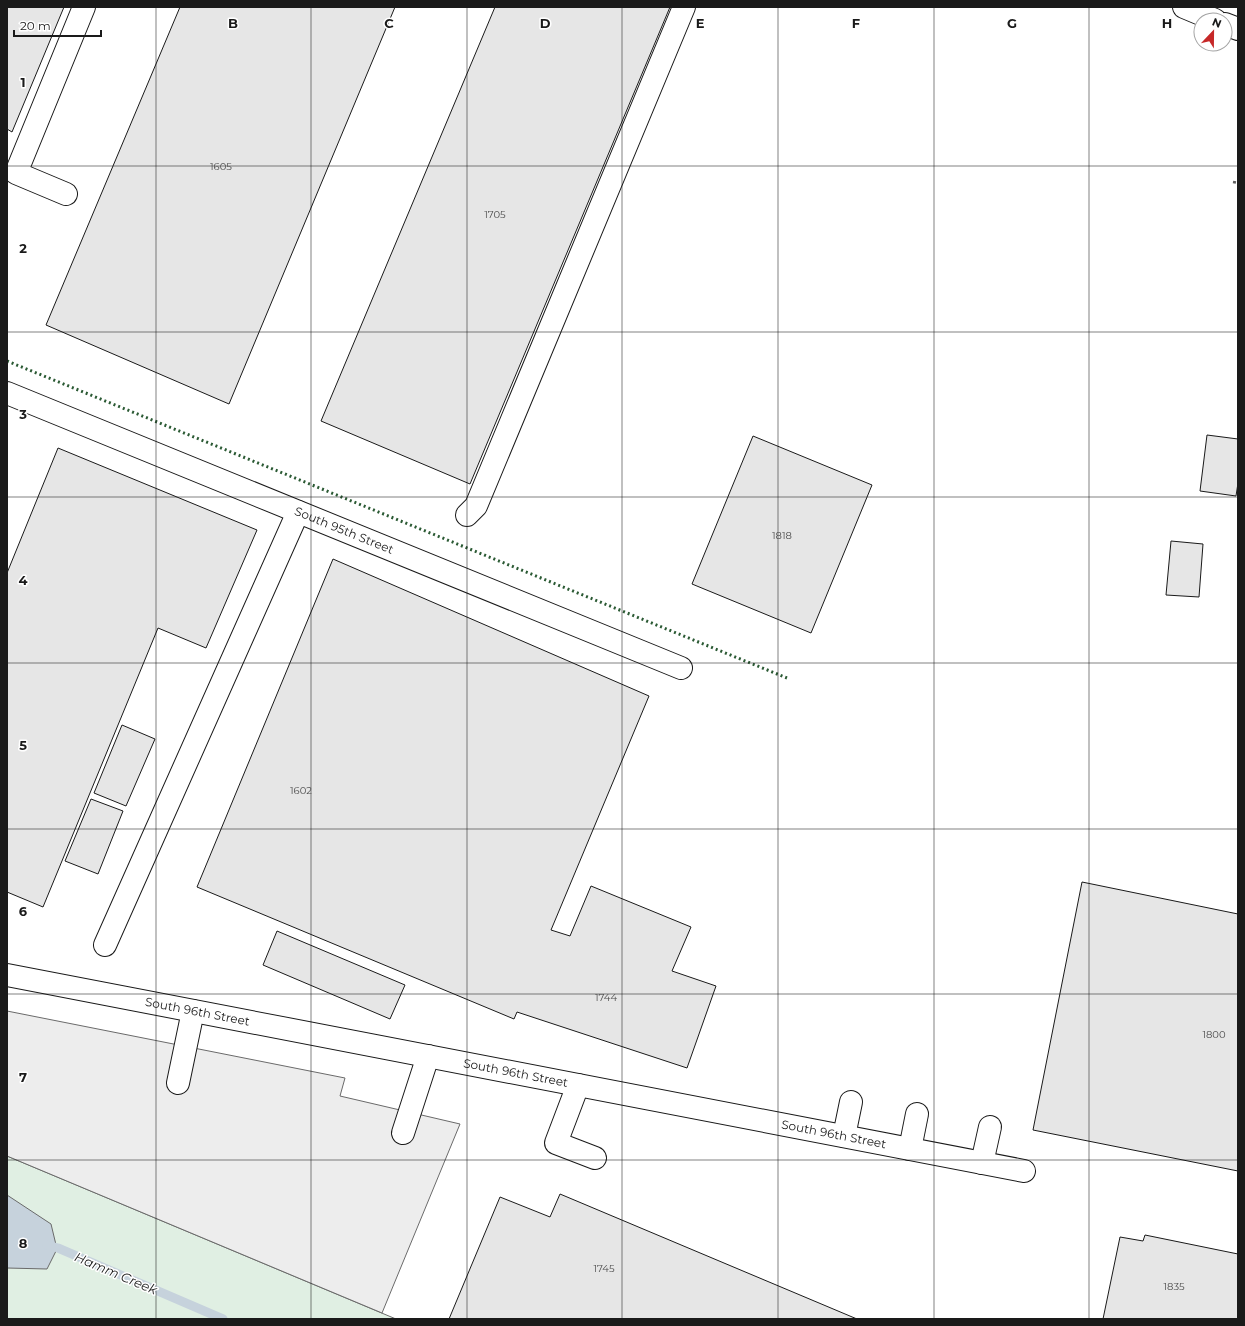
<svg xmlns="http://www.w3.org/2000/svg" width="1245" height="1326" font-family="Montserrat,sans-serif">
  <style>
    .green { fill: #e0efe3; stroke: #6a6a6a }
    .parking { fill: #ededed; stroke: #6a6a6a }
    .water { fill: #c6d2dc; stroke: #6a6a6a }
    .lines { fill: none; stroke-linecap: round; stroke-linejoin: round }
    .stream { stroke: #c6d2dc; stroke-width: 9 }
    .building { fill: #e6e6e6; stroke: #1a1a1a }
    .minor-casing { stroke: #1a1a1a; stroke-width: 24 }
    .path { stroke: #5f5f5f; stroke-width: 2.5; stroke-dasharray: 3 2; stroke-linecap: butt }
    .minor { stroke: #fff; stroke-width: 22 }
    .hedge { stroke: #2b5a34; stroke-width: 3; stroke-dasharray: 2 3; stroke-linecap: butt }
    .grid { fill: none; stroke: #1a1a1a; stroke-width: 1; stroke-opacity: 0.55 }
    .labels { text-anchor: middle; stroke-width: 3; stroke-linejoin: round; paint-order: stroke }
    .number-label { font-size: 10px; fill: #4d4d4d }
    .street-label { font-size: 12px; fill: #1a1a1a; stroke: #fff }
    .water-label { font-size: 13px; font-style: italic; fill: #1a1a1a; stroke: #fff }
    .grid-label { font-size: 13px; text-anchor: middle; font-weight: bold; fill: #1a1a1a; stroke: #fff; stroke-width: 3; stroke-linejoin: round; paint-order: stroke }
  </style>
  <rect width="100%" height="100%" fill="#fff"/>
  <polygon class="green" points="7,1156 396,1319 7,1319"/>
  <polygon class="parking" points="7,1011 345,1078 340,1096 460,1124 382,1313 7,1156"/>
  <polygon class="water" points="7,1195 51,1224 57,1249 47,1269 7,1268"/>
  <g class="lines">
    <polyline class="stream" points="47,1245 58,1248 223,1319"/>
  </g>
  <g class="building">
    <polygon points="7,7 64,7 12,132 7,129"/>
    <polygon points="180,7 395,7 229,404 46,325"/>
    <polygon points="495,7 670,7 470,484 321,421"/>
    <polygon points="1207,435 1238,439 1238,483 1236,496 1200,491"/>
    <polygon points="753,436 872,485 811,633 692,584"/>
    <polygon points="58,448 257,530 206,648 158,628 43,907 7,892 7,573"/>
    <polygon points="1171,541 1203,544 1199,597 1166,595"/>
    <polygon points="333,559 649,696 551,930 570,936 591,886 691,927 672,971 716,986 687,1068 517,1012 514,1019 197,887"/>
    <polygon points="122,725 155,739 126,806 94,793"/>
    <polygon points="91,799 123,811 98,874 65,861"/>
    <polygon points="1082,882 1238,914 1238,1171 1033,1130"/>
    <polygon points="277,931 405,985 390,1019 263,965"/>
    <polygon points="560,1194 857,1319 449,1319 500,1197 550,1217"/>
    <polygon points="1145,1235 1238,1254 1238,1319 1103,1319 1120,1237 1143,1241"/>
  </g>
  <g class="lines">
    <g class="minor-casing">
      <g id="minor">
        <polyline points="1184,7 1215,20"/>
        <polyline points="1225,24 1238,29"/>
        <polyline points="66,194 16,173 84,7"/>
        <path id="s1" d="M7 393 681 668"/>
        <polyline points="467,515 476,506 684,7"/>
        <polyline points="105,945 298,512"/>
        <path id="s2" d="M7 975 1024 1171"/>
        <polyline points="178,1083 193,1011"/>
        <polyline points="578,1085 556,1143 595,1158"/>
        <polyline points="403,1133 428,1056"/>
        <polyline points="844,1136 851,1102"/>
        <polyline points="910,1149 917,1114"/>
        <polyline points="982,1163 990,1127"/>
      </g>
    </g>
    <polyline class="path" points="1233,182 1238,183"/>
    <use href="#minor" class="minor"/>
    <polyline class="hedge" points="7,361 787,678"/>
  </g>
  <path class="grid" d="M156 7V1319M311 7V1319M467 7V1319M622 7V1319M778 7V1319M934 7V1319M1089 7V1319M7 166H1238M7 332H1238M7 497H1238M7 663H1238M7 829H1238M7 994H1238M7 1160H1238"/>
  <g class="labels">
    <g class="number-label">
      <text x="221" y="170">1605</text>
      <text x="495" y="218">1705</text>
      <text x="782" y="539">1818</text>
      <text x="301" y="794">1602</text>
      <text x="606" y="1001">1744</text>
      <text x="1214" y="1038">1800</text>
      <text x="604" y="1272">1745</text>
      <text x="1174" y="1290">1835</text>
    </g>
    <g class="street-label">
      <text dy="4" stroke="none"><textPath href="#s1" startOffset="364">South 95th Street</textPath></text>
      <text dy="4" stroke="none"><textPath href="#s2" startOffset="194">South 96th Street</textPath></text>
      <text dy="4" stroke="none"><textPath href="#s2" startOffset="518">South 96th Street</textPath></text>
      <text dy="4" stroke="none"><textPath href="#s2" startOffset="842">South 96th Street</textPath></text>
    </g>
    <g class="water-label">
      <text transform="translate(116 1273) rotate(23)" y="5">Hamm Creek</text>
    </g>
  </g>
  <g class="grid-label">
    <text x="233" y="28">B</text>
    <text x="389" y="28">C</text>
    <text x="545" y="28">D</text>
    <text x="700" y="28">E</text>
    <text x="856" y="28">F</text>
    <text x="1012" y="28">G</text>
    <text x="1167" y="28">H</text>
    <text x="23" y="87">1</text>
    <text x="23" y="253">2</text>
    <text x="23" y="419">3</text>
    <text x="23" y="585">4</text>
    <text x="23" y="750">5</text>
    <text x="23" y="916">6</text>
    <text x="23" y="1082">7</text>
    <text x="23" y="1248">8</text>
  </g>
  <rect width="1245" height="1326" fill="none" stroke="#1a1a1a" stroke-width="16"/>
  <g transform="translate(1213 32) rotate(22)"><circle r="19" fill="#ffffff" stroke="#a3a3a3"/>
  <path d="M0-3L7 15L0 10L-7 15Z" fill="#c62828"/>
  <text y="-6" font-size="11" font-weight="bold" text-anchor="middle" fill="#1a1a1a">N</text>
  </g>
  <path d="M14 30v6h87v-6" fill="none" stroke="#1a1a1a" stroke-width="2"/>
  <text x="20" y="30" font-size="12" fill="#1a1a1a" stroke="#ffffff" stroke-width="3" paint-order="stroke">20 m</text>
</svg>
